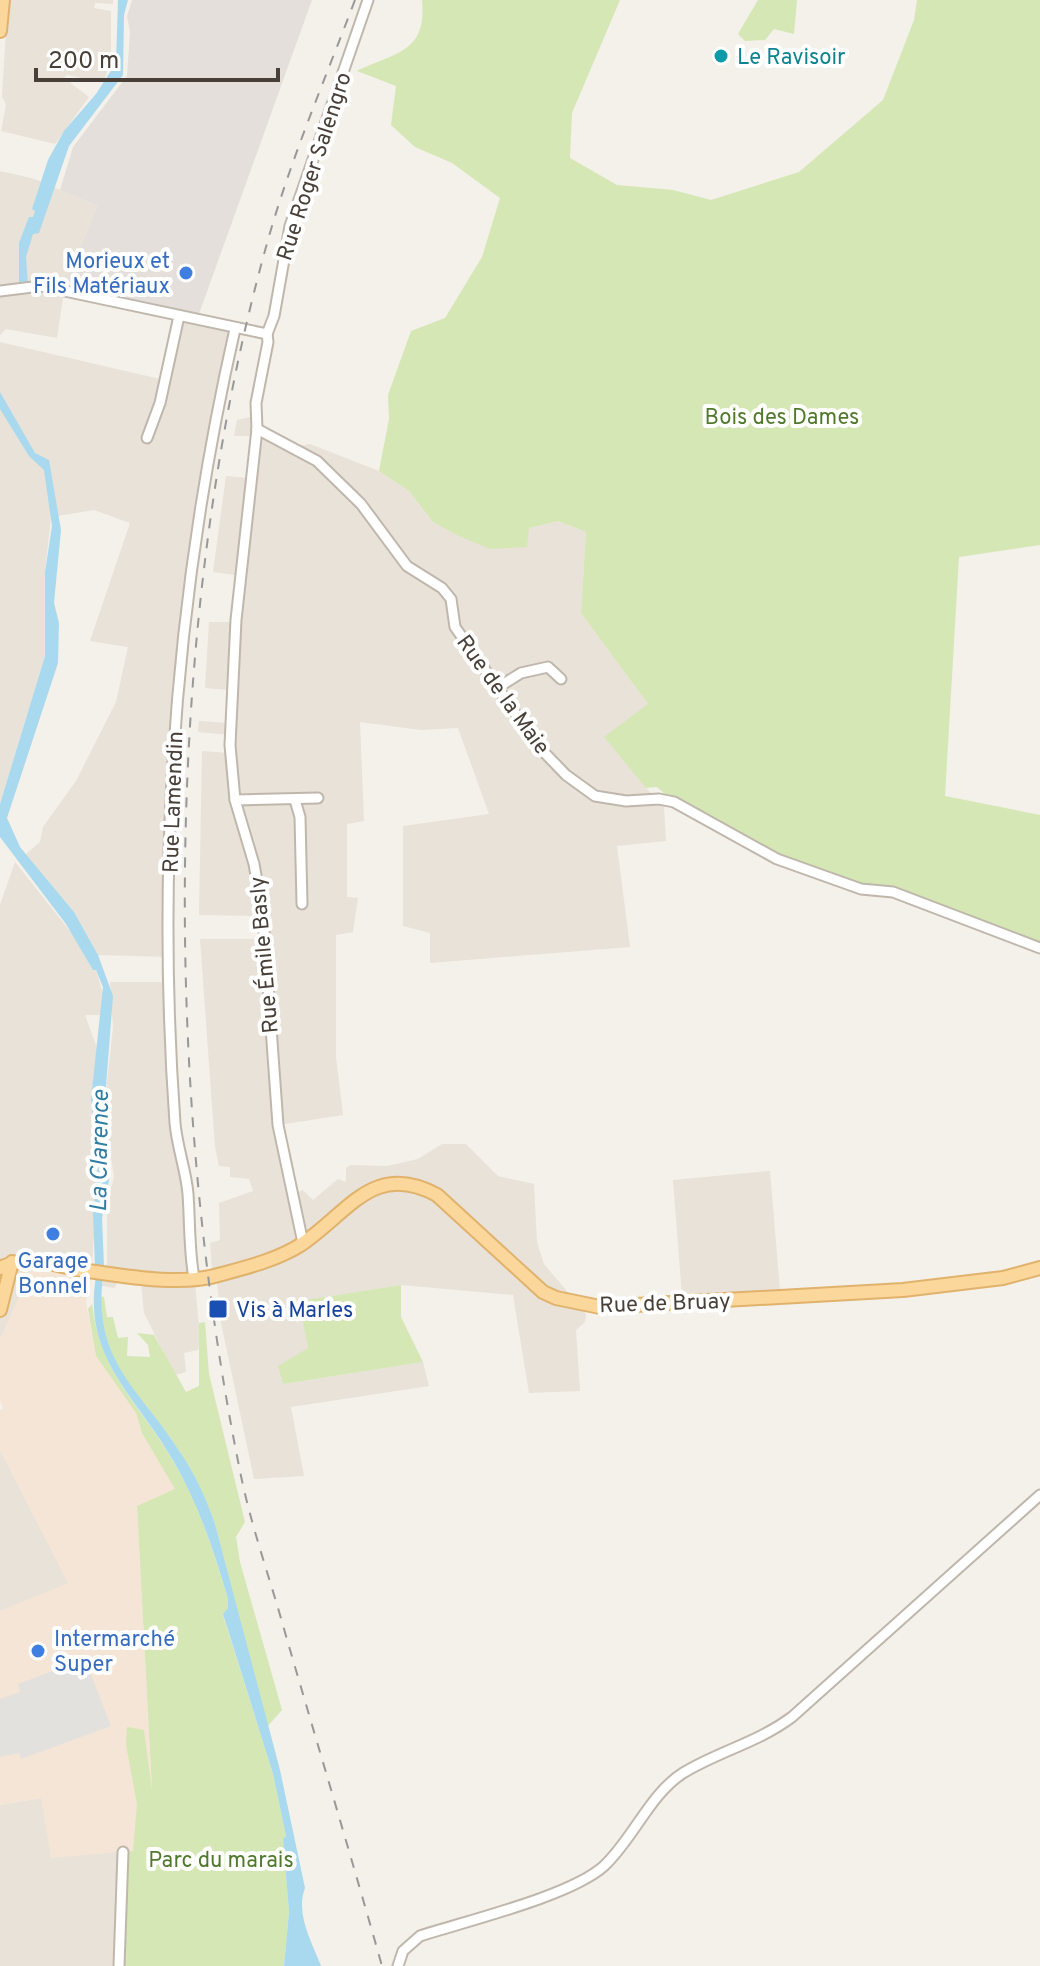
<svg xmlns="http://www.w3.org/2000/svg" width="1040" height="1966" font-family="Overpass,sans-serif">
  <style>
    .residential { fill: #e8e2d8 }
    .commercial { fill: #f5e5d6 }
    .industrial { fill: #e4dfdb }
    .green { fill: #d5e7b4 }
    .parking { fill: #e3e1de }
    .water { fill: #a8d9ef }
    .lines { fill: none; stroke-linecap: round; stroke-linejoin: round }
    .minor-casing { stroke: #c0b7ac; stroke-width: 13 }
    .major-casing { stroke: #e1b26b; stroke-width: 16 }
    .minor { stroke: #fff; stroke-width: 9 }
    .major { stroke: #fbd79c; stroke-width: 12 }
    .rail { stroke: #989898; stroke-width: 2; stroke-dasharray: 10 10; stroke-linecap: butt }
    .culture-dot { fill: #0f9aa8; stroke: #fff; stroke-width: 3 }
    .shop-dot { fill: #3f7fe0; stroke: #fff; stroke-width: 3 }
    .transit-dot { fill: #1a4fb4; stroke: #fff; stroke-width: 3 }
    .labels { text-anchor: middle; stroke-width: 8; stroke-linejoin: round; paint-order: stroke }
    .culture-label { font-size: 22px; fill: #0d838f; stroke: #fff; text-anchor: start }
    .street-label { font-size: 22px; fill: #484038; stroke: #fff }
    .shop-label { font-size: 22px; fill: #366cbe; stroke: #fff; text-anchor: end }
    .park-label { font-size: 22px; fill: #51792c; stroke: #fff }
    .transit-label { font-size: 22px; fill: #164399; stroke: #fff; text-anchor: start }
    .water-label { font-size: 24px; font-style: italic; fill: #307da2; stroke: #fff }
  </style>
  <rect width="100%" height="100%" fill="#f4f0ea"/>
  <g class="residential">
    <polygon points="8,0 113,0 113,4 95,3 94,8 111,11 111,61 103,82 67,75 64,78 89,97 55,144 1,131 6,105 2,96"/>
    <polygon points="0,171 35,179 97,206 65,284 57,338 6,329 0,335"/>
    <polygon points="175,315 235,329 219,406 177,685 170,957 98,955 74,912 26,854 40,842 43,827 76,781 116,702 128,647 90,641 130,523 94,510 51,517 45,572 45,656 0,804 0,342 160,379"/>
    <polygon points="254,416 257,429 295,447 310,444 379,471 409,491 433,522 490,549 529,528 558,521 586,532 581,613 648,704 646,788 664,807 666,841 617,846 630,947 430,963 430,933 403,926 403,826 489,814 458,728 421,730 360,722 364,821 347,824 347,897 358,898 353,932 336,935 336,1057 343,1115 279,1125 294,1194 303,1190 313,1200 338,1179 346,1182 346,1168 351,1165 387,1166 418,1159 442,1144 466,1144 498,1176 534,1184 537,1242 544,1264 586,1314 585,1322 576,1330 580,1391 529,1393 513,1295 401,1285 300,1301 308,1348 279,1366 283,1384 423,1362 429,1386 291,1407 304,1476 254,1479 221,1323 217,1282 224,1274 212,1272 210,1243 220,1240 219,1203 253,1191 249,1179 230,1177 230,1167 219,1166 215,1147 200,939 264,939 263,916 199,915 202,751 228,753 230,735 198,732 199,721 230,723 231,690 205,688 209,622 236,622 242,576 213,572 226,476 247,478 254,436 234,436 237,420"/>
    <polygon points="15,862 77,940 92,969 96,970 104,997 102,1015 85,1015 97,1048 91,1099 98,1177 91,1279 60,1273 27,1281 0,1339 0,905"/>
    <polygon points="110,982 170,982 171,1028 200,1337 198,1350 184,1353 186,1372 175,1375 144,1313 141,1282 120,1279 114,1288 102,1286 107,1262 107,1204 114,1177 104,1112 113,1027"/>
    <polygon points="770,1171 780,1290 682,1296 673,1180"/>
    <polygon points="0,1450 69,1584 0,1611"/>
    <polygon points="41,1798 123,1852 119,1966 0,1966 0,1805"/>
  </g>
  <polygon class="commercial" points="27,1266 91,1279 86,1302 96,1356 136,1413 142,1433 176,1489 137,1507 155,1849 51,1858 41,1798 0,1805 0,1611 68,1583 0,1450 0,1410 3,1409 0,1400 0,1339 26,1283"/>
  <polygon class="industrial" points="132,0 312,0 199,314 65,284 97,206 60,190 73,147 127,76 130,32 127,16"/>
  <g class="green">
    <path d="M422 0H620L572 113 570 158 617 185 673 190 711 200 799 172 883 100 914 20 917 0H1040V545L959 557 945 796 1040 815V948L893 892 861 889 777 859 674 802 657 787 646 788 604 737 648 704 581 613 586 532 558 521 529 528 527 547 490 549 457 535 433 522 409 491 379 471 389 419 388 395 411 331 445 318 482 257 500 198 452 163 415 147 391 125 396 86 357 71C396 52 427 53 422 0Z"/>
    <polygon points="758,0 797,0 794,34 774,29 765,40 745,41 738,34"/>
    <polygon points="401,1285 401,1317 423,1362 283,1384 278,1366 308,1348 299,1301"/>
    <path d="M99 1296 104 1297 107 1317H113L118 1338 128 1337 127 1356 150 1357 148 1345 137 1333 154 1335 186 1392 199 1386V1323L205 1322 209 1374 245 1522 236 1537 240 1562 282 1710 267 1727 215 1524C206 1499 195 1475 180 1452 147 1400 99 1365 99 1296Z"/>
    <path d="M92 1304C100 1374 140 1404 173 1461 199 1504 213 1550 228 1599V1608L223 1615 273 1774 286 1836 283 1839 289 1912 284 1966H119L123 1852 133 1851 137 1804 126 1745 127 1727 144 1730 152 1790 137 1506 175 1489 142 1433 136 1413 96 1356 88 1309Z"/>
  </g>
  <polygon class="parking" points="71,1664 83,1670 88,1667 111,1726 21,1759 19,1753 0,1757 0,1699 20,1692 18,1684"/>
  <g class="water">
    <polygon points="118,0 128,0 124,15 123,75 69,146 39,233 33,234 26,257 28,285 19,286 19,243 29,217 33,217 35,211 32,209 48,160 64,131 96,94 116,63"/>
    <polygon points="0,392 35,453 49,460 61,530 54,603 59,623 58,663 7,818 20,847 74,912 98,955 113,996 104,1112 110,1175 102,1218 104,1267 95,1266 93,1213 98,1177 91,1099 103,987 96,970 93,970 66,924 0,837 0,804 45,656 45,572 52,526 44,470 29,456 0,409"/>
    <path d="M96 1277H103C92 1361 140 1389 180 1452 195 1474 206 1498 215 1524L280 1770 305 1888C295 1914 312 1942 321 1966H284L289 1912 283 1839 286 1836 273 1774 223 1614 228 1608V1599C214 1551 199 1506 174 1462 138 1398 82 1358 96 1277Z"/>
  </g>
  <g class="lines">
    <g class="minor-casing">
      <g id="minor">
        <polyline points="0,291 41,286 267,334"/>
        <polyline points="267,334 274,316 290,226 368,0"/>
        <polyline points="257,429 317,461 361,504 407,566 442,588 451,599 455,627 539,747 566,775 595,796 626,801 659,799 674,802 777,859 861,889 893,892 1040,948"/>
        <polyline points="257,429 236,620 230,745 235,800 254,864 263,916 278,1125 303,1243"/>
        <polyline points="257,429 256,403 268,342 267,334"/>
        <polyline points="147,438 160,403 179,316"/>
        <polyline points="497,688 521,673 548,667 561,679"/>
        <polyline points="235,800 318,798"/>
        <polyline points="295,800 300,817 302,904"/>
        <path d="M194 1278C189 1251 190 1222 188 1194 186 1170 177 1147 175 1123 156 857 176 589 235 329"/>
        <polyline points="119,1966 123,1852"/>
        <path d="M398 1966 403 1951 420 1936C466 1921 571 1896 604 1866 633 1839 650 1794 683 1773 719 1751 757 1743 792 1717L1040 1495"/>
      </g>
    </g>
    <g class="major-casing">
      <g id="major">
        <polyline points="0,31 3,0"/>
        <path d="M0 1268C32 1253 50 1265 82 1270 125 1276 180 1287 222 1274 248 1267 279 1259 302 1244 350 1211 374 1161 437 1195L543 1292 556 1298 600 1307 903 1290 1003 1278 1040 1268"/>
        <polyline points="0,1310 12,1262"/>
      </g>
    </g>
    <use href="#minor" class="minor"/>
    <use href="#major" class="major"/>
    <path class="rail" d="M355 0C324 82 289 163 266 247 162 621 163 1092 240 1471 251 1527 271 1581 286 1636 318 1746 351 1856 382 1966"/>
  </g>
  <circle class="culture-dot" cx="721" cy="56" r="8"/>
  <g class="shop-dot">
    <circle cx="186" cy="273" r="8"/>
    <circle cx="53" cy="1234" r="8"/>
    <circle cx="38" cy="1651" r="8"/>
  </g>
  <rect class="transit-dot" x="208" y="1299" width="20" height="20" rx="4"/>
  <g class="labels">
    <g class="culture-label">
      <text x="737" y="64">Le Ravisoir</text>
    </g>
    <g class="street-label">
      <text transform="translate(313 166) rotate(-72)" y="8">Rue Roger Salengro</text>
      <text transform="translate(504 694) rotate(54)" y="8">Rue de la Maie</text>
      <text transform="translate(172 802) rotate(-88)" y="8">Rue Lamendin</text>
      <text transform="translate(263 955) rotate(-95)" y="8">Rue Émile Basly</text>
      <text transform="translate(665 1302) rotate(-2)" y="8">Rue de Bruay</text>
    </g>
    <g class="shop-label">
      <text x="170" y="268">Morieux et<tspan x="170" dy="25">Fils Matériaux</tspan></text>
      <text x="53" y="1268" text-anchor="middle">Garage<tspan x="53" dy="25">Bonnel</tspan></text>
      <text x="54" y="1646" text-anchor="start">Intermarché<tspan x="54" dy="25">Super</tspan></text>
    </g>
    <g class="park-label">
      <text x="782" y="424">Bois des Dames</text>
      <text x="221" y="1867">Parc du marais</text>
    </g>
    <g class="transit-label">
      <text x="236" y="1317">Vis à Marles</text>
    </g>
    <g class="water-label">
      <text transform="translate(99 1151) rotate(-89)" y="8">La Clarence</text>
    </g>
  </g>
  <path d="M36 68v12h242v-12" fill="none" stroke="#484038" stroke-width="4"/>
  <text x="48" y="68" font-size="24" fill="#484038" stroke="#ffffff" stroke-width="6" paint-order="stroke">200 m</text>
</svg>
